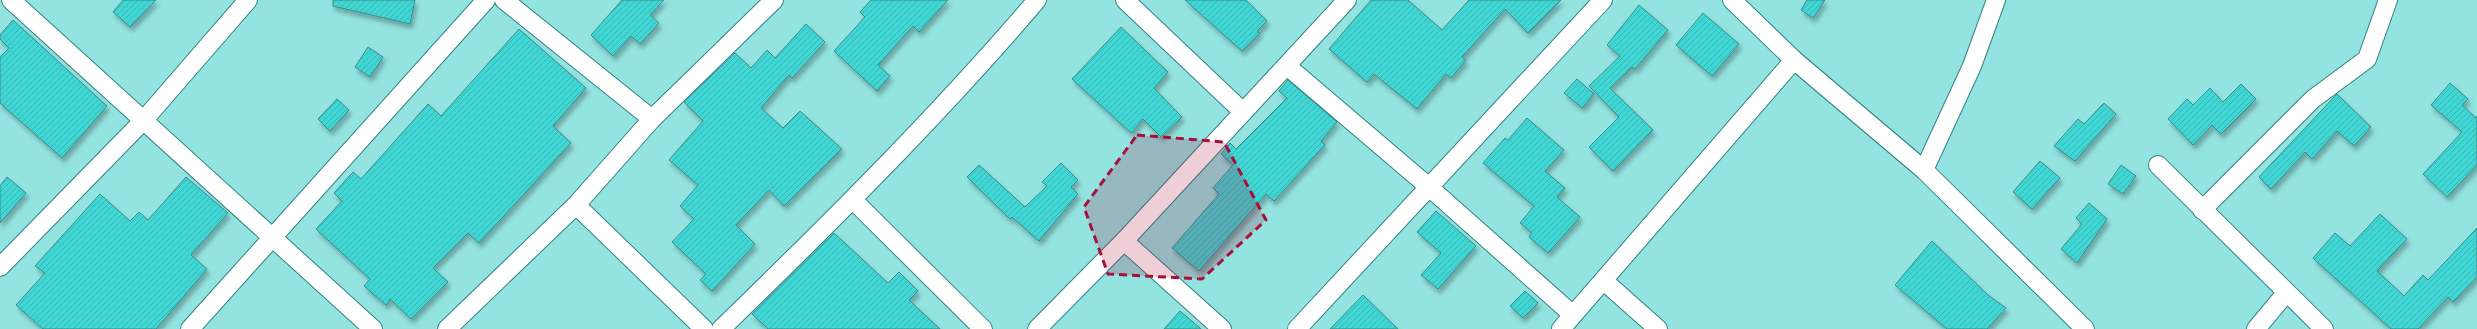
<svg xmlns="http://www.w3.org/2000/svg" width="2477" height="329" font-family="'Titillium Web',sans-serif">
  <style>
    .building { fill: url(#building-hatch); stroke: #3b8c8a; filter: url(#shadow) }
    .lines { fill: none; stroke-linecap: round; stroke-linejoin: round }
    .street-casing { stroke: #318382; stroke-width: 20 }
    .street { stroke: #fff; stroke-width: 18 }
    .marked { fill: #a8103c; fill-opacity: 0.2; stroke: #a8103c; stroke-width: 3; stroke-dasharray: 8 5; stroke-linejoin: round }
  </style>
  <defs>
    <pattern id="building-hatch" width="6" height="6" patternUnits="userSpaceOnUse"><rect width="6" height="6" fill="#41d6d4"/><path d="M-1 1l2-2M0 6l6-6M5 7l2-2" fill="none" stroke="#38b8b6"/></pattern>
    <filter id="shadow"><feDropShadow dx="2.5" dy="4.5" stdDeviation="2" flood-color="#0004"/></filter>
  </defs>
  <rect width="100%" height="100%" fill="#93e3e0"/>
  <g class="building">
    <polygon points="123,0 156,0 130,27 113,12"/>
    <polygon points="333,0 415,0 410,24 333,6"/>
    <polygon points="622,0 664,0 650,15 659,23 640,44 631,36 613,56 591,35"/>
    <polygon points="871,0 948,0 919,32 913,26 878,65 890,76 877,91 834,51 865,17 860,12"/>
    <polygon points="1185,0 1246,0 1267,21 1257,31 1260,33 1242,51"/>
    <polygon points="1371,0 1408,0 1442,30 1469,0 1561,0 1528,33 1505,9 1462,57 1466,60 1451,78 1446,74 1417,109 1374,74 1367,82 1329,49"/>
    <polygon points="1807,0 1825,0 1813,18 1801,10"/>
    <polygon points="1639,5 1668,30 1635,69 1632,67 1610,88 1653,130 1613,171 1589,147 1619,117 1589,86 1620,56 1607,45"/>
    <polygon points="1703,13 1739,44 1712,76 1676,45"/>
    <polygon points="13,20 107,106 62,158 0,103 0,57 9,48 0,39 0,35"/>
    <polygon points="806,24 825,42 792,78 789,75 761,108 783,128 800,111 842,149 784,206 769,190 736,225 755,244 712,291 700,280 706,274 672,242 694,219 680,206 698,185 669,160 703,121 684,102 735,53 751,68 767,50 775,58"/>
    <polygon points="1121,27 1168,72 1154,88 1182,117 1161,137 1143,119 1131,133 1072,79"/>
    <polygon points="519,29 586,88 553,126 571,143 479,243 468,233 433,268 448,282 411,319 390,299 386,305 364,286 370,279 316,229 342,201 334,193 353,172 361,179 428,104 441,116"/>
    <polygon points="368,47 383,57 370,77 355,67"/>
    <polygon points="1577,79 1594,94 1582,108 1564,93"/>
    <polygon points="1288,80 1337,122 1321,141 1325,145 1274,201 1266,194 1199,271 1172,248 1219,194 1213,188 1233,165 1221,154 1230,143 1236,149 1287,98 1279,91"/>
    <polygon points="2450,83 2468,99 2462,105 2476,118 2477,116 2477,165 2447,197 2423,174 2462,132 2431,105"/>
    <polygon points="2241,84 2256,99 2221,134 2212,125 2193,145 2168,119 2187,99 2193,105 2210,88 2223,102"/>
    <polygon points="2337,94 2371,127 2354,146 2337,131 2312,159 2305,152 2271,189 2259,177"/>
    <polygon points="337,99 349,110 330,131 318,119"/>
    <polygon points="2104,103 2116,114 2075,161 2054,146 2078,119 2084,124"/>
    <polygon points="1527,118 1564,150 1545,171 1565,188 1557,197 1580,217 1548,253 1529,237 1532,233 1520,223 1534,206 1483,163 1505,138 1508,140"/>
    <polygon points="2040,161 2060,178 2032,209 2013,192"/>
    <polygon points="1061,163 1078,180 1071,187 1078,194 1039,241 1012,217 1010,219 967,177 979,165 1025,207 1047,186 1042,182"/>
    <polygon points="2121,165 2136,176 2123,194 2108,184"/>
    <polygon points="7,177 26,193 0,223 0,186"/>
    <polygon points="186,177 228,213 191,255 207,269 156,329 43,329 16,305 45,273 35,266 100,194 130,221 139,212 148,220"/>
    <polygon points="2089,203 2107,219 2077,263 2061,249 2082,224 2076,218"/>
    <polygon points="1436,211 1476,246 1438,289 1421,275 1441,253 1417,232"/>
    <polygon points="2380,214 2407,239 2377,271 2404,296 2423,275 2428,280 2477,228 2477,277 2453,302 2448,297 2418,329 2391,329 2313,258 2335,233 2350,246"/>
    <polygon points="834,233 888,283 899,272 918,291 909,300 940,329 768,329 752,314"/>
    <polygon points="1932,241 1988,295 2006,308 1987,329 1947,329 1895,285"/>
    <polygon points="1525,291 1538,303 1523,318 1510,306"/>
    <polygon points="1363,295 1398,329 1330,329"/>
    <polygon points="1180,311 1201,329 1164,329"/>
  </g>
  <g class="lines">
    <g class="street-casing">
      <g id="street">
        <polyline points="11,0 373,329"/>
        <polyline points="504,0 652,119"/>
        <polyline points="1125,0 1243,112"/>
        <polyline points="1732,0 1794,60 1924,170 2085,329"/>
        <polyline points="1287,66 1429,187 1573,315"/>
        <polyline points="2158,165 2324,329"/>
        <polyline points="1924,170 1972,66 1996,0"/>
        <polyline points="853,200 983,329"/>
        <polyline points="576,205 704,329"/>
        <polyline points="2202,210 2313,99 2367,59 2388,0"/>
        <polyline points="1124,241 1222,329"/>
        <polyline points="0,267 143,121 248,0"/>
        <polyline points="1604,281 1658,329"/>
        <polyline points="190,329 486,0"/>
        <polyline points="447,329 576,205 652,119 774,0"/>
        <path d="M721 329C830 223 938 116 1037 0"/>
        <polyline points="1037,329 1124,241 1347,0"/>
        <polyline points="1297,329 1603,0"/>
        <polyline points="1561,329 1794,60"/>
        <polyline points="2256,329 2286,293"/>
      </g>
    </g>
    <use href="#street" class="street"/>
  </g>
  <path class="marked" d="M1137 135 1224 142 1266 220 1202 279 1108 274 1084 207Z"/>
</svg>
